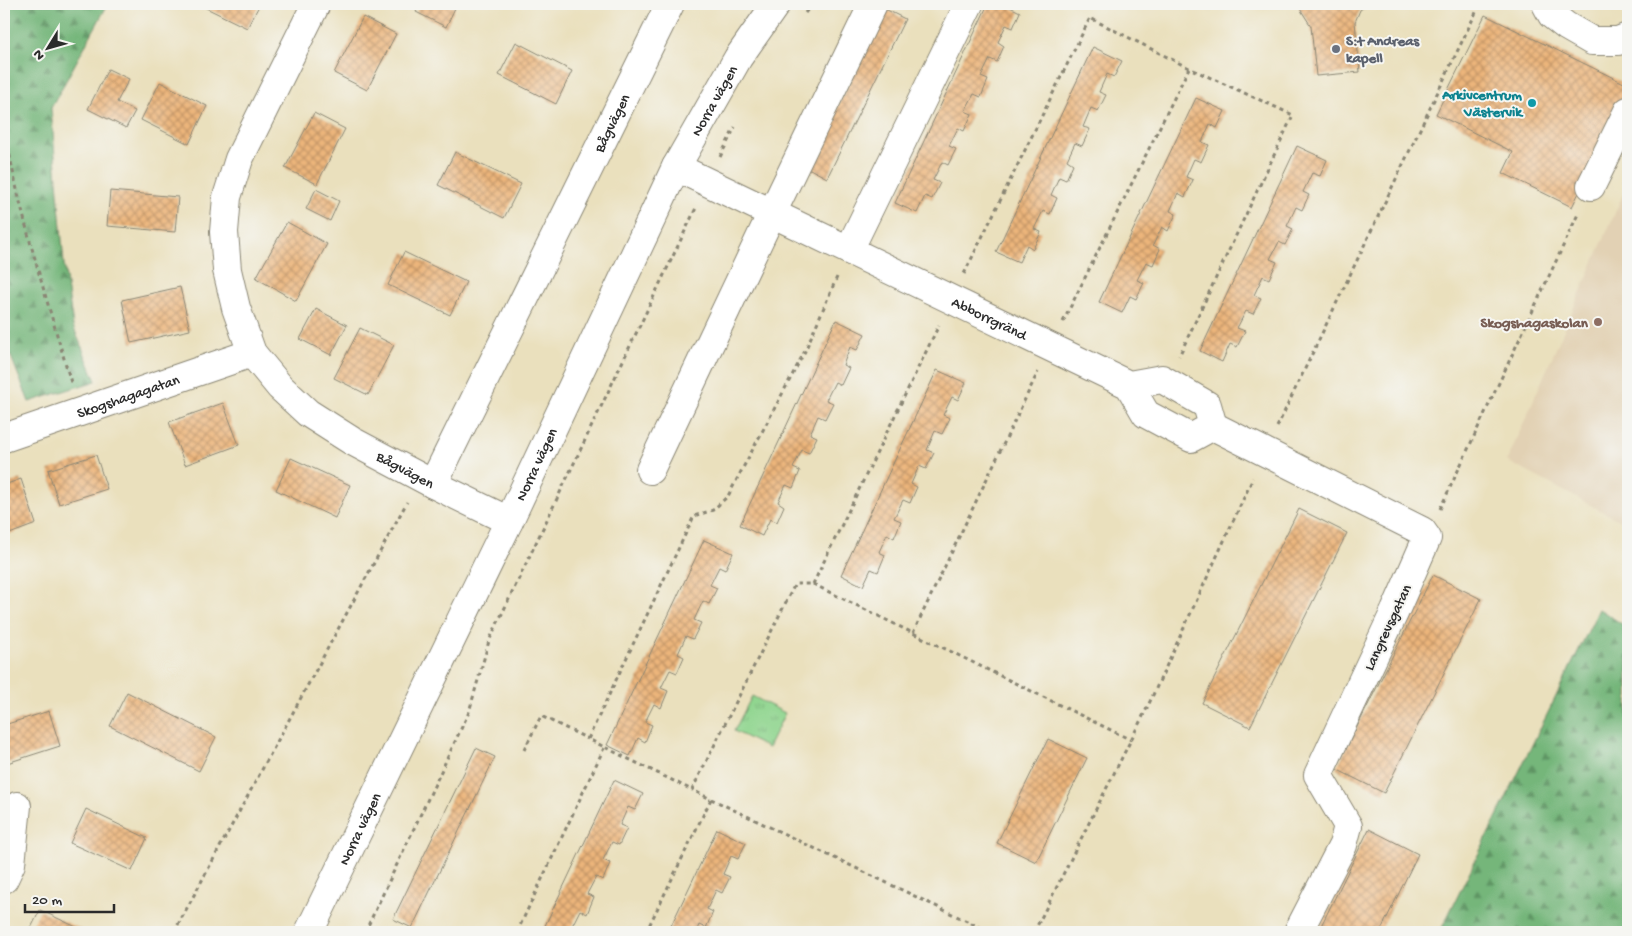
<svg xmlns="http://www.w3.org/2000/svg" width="1632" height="936" font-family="'Gochi Hand',sans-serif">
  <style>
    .built { fill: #e2d1b4 }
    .forest { fill: url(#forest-firs); stroke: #507052 }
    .park { fill: url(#park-tufts); stroke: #5e805d }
    .building { fill: url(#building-cross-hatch) }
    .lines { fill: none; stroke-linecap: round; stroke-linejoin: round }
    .minor-casing { stroke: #8a8674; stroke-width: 30 }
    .path { stroke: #8a8674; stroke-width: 3; stroke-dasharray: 4 4; stroke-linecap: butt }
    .minor { stroke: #fff; stroke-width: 28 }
    .worship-dot { fill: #6b7280; stroke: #f6f6f2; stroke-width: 2 }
    .culture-dot { fill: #0f9aa8; stroke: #f6f6f2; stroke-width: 2 }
    .education-dot { fill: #8d6e63; stroke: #f6f6f2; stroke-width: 2 }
    .labels { text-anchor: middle; stroke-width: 4; stroke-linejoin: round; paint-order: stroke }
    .worship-label { font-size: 15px; font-weight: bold; fill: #5b616d; stroke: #f6f6f2; text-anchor: start }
    .culture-label { font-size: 15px; font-weight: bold; fill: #0d838f; stroke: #f6f6f2; text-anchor: end }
    .street-label { font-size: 15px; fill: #2b2b2b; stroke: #f6f6f2 }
    .education-label { font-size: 15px; font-weight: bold; fill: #785e54; stroke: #f6f6f2; text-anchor: end }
  </style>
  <defs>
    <pattern id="forest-firs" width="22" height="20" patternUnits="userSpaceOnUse" patternTransform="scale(1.25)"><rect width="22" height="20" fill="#74b67a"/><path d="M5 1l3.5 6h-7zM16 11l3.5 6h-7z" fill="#5f9464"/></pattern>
    <pattern id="park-tufts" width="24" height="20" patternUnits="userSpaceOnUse" patternTransform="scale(1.25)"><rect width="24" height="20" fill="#90d58f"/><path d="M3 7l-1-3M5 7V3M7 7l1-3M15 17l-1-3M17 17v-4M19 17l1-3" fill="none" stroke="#7cb77c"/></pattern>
    <pattern id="building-cross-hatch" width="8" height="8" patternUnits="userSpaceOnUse" patternTransform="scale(1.25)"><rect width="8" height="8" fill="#ecb57b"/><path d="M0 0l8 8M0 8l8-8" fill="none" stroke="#bf9365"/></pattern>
  </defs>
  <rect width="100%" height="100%" fill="#f6f6f2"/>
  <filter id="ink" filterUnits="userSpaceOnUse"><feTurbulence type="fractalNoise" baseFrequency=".02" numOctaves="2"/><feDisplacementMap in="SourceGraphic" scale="10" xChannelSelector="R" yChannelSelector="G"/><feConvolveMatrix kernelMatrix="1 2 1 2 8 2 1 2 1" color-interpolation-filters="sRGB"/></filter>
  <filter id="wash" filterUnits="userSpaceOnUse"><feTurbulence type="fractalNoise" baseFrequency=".0096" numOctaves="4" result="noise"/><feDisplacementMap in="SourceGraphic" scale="20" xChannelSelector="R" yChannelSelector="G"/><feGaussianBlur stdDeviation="1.12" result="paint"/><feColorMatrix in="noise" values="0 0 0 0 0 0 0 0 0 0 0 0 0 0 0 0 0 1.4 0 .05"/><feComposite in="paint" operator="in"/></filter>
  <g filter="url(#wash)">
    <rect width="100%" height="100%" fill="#eae0bd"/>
    <polygon class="built" points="1628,183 1628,525 1507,461"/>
    <g class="forest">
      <polygon points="4,4 108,4 51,108 64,264 73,326 96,381 29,402 4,339"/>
      <polygon points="1599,609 1628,628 1628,932 1440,932"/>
    </g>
    <polygon class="park" points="752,696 785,713 768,748 734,731"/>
    <g id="blocks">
      <g class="building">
        <polygon points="198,4 260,4 247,28"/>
        <polygon points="420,4 447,4 455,8 446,27 416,12"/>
        <polygon points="988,4 1004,4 1020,12 1013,28 1006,25 998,42 1004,46 997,62 990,59 981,77 988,80 981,97 974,94 965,111 972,114 964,131 958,128 949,146 956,149 948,165 942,162 933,180 940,183 932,199 925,196 917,213 895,203"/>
        <polygon points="1297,4 1368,4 1360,10 1355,22 1360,72 1316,76 1311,26"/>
        <polygon points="885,9 905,19 827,178 808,168"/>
        <polygon points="1485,15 1628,85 1628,91 1572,207 1503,173 1513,152 1436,114"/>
        <polygon points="363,17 396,34 367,90 334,73"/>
        <polygon points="516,42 572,71 556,104 499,75"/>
        <polygon points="1093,47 1122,61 1114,77 1107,74 1099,92 1106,95 1098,111 1091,108 1083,127 1090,129 1082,146 1075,143 1067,160 1073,164 1066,180 1059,177 1051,195 1057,198 1050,214 1043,211 1034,229 1041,232 1033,249 1027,245 1019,262 996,252"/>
        <polygon points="108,69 129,79 117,102 135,111 126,128 88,109"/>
        <polygon points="160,82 207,106 189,144 141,120"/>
        <polygon points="1196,98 1225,111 1217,128 1210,124 1202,142 1209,145 1201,162 1194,159 1186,177 1193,180 1185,197 1178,193 1170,211 1176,214 1168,231 1162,227 1153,245 1160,249 1153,265 1146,262 1137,280 1144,283 1136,299 1130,296 1122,313 1099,302"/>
        <polygon points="314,113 345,129 317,184 285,168"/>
        <polygon points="1297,146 1327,160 1320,176 1312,173 1303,192 1309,195 1302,210 1296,207 1287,226 1293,229 1285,245 1279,242 1270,259 1277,262 1269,279 1263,276 1254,295 1261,298 1253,314 1246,311 1237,328 1245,331 1237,347 1230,344 1222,362 1200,351"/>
        <polygon points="455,152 521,184 504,218 438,185"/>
        <polygon points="316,189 339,201 330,221 306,209"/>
        <polygon points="110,191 178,197 175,232 107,226"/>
        <polygon points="287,222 327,244 296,301 256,278"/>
        <polygon points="404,252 466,282 450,315 388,285"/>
        <polygon points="180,287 190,330 131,343 122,300"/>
        <polygon points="316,309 347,325 331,355 300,339"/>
        <polygon points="836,320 865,334 857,350 850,347 843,365 849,368 841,385 835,382 826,400 833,403 825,419 818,416 810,434 817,437 809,453 802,450 793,468 800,471 793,488 786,485 778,502 784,506 777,522 770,519 762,536 740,525"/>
        <polygon points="360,328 394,345 368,395 334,378"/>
        <polygon points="937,370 966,383 958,400 952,397 943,415 950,418 942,434 935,431 927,450 934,453 926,469 919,466 911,484 917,487 910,503 903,500 894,518 901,521 894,538 887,534 879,552 885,555 878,572 871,569 863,586 841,575"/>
        <polygon points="223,403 239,445 185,465 169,422"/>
        <polygon points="96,455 107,489 59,504 48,470"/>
        <polygon points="291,458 350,485 335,518 276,490"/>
        <polygon points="21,479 36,524 4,536 4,485"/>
        <polygon points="1299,509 1347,533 1250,727 1202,703"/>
        <polygon points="704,540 733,553 725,570 719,567 710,585 717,588 709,604 703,601 694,620 701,623 693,639 686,636 678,654 684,657 677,673 670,670 661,688 668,691 661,708 654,704 645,722 652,725 645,742 638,738 630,756 607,745"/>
        <polygon points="1433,575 1481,599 1384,793 1336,769"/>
        <polygon points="127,692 216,737 199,771 110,726"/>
        <polygon points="49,711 60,746 4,764 4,725"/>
        <polygon points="1048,739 1087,758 1036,862 997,843"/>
        <polygon points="476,748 495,757 412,928 393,919"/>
        <polygon points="614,780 643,794 635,810 628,807 620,825 627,828 619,845 612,842 603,860 610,863 603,880 596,877 587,894 594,897 587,914 580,910 571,928 580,932 542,932"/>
        <polygon points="86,809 147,838 132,871 70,843"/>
        <polygon points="717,829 746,843 738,859 731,856 723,874 730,877 722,893 716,890 707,909 713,912 706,928 699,925 696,932 668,932"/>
        <polygon points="1369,829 1418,854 1380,932 1318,932"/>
        <polygon points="40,910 87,932 29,932"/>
      </g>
    </g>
  </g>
  <g filter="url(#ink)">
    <use href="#blocks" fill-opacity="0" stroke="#8a8674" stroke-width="1"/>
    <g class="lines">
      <g class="minor-casing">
        <g id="minor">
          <path id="s1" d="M316 4 239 159 227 197 224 232 227 270 236 308 252 353 280 387 308 413 352 441 433 484 670 4"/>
          <polyline points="1546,4 1552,15 1566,26 1592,41 1618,41 1628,37"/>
          <path id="s2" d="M676 167 1129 385 1146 414 1191 438 1213 426 1207 405 1162 379 1129 385"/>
          <polyline points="1591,186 1628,111"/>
          <polyline points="849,250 969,4"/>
          <polyline points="1213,426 1422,531 1427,538 1395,611 1318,775 1348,826 1343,845 1298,932"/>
          <path id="s3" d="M4 438 252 353"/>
          <polyline points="650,470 772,213 873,4"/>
          <polyline points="433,484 509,521"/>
          <polyline points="4,879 11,864 17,806"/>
          <path id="s4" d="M309 932 509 521 676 167 738 58 776 4"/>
        </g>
      </g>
      <g class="path">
        <polyline points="805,13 812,4"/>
        <path d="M4 123C18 212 47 299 72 386"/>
        <polyline points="720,157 735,127"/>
        <polyline points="964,274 1090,18 1189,68"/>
        <polyline points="837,277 805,351 728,496 713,510 694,516 588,739 692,790 795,584 813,584 939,325"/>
        <polyline points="1063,322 1189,68 1293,115 1179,356"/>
        <polyline points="1277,427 1480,4"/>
        <polyline points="1440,509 1579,212"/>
        <polyline points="813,584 1131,740"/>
        <polyline points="913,633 1038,372"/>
        <polyline points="524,750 541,716 588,739"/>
        <polyline points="711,799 990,932"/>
        <polyline points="174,932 407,502"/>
        <polyline points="365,932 469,712 489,641 696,208"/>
        <polyline points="517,932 604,748"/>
        <polyline points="646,932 711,799 692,790"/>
        <polyline points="1034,932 1147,708 1253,478"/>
      </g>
      <use href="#minor" class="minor"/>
    </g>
  </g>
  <circle class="worship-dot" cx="1336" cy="49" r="5"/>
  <circle class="culture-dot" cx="1532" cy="103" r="5"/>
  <circle class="education-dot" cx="1598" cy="322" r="5"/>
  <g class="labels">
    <g class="worship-label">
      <text x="1346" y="45">S:t Andreas<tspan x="1346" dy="17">kapell</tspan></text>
    </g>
    <g class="culture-label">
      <text x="1522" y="99">Arkivcentrum<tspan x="1522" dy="17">Västervik</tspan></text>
    </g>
    <g class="street-label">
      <text dy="5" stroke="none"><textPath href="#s4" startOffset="925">Norra vägen</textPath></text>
      <text dy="5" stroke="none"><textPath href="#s1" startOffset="1002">Bågvägen</textPath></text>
      <text dy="5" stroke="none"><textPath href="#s2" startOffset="348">Abborrgränd</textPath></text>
      <text dy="5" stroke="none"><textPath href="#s3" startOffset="131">Skogshagagatan</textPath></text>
      <text dy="5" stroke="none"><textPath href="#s1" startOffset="568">Bågvägen</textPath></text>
      <text dy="5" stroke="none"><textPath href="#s4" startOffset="520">Norra vägen</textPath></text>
      <text transform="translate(1387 627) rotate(-65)" y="5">Langrevsgatan</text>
      <text dy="5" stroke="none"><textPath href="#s4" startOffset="115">Norra vägen</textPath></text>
    </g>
    <g class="education-label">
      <text x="1588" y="327">Skogshagaskolan</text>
    </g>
  </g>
  <rect width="1632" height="936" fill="none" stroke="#f6f6f2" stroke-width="20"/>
  <g transform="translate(48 48) rotate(233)" stroke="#f6f6f2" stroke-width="4" paint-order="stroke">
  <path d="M0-4L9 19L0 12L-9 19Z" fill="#2b2b2b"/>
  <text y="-8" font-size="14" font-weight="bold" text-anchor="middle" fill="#2b2b2b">N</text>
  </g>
  <path d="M25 904v8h89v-8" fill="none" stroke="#2b2b2b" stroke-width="2.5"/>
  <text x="32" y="904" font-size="15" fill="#2b2b2b" stroke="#f6f6f2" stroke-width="4" paint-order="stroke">20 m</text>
</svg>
